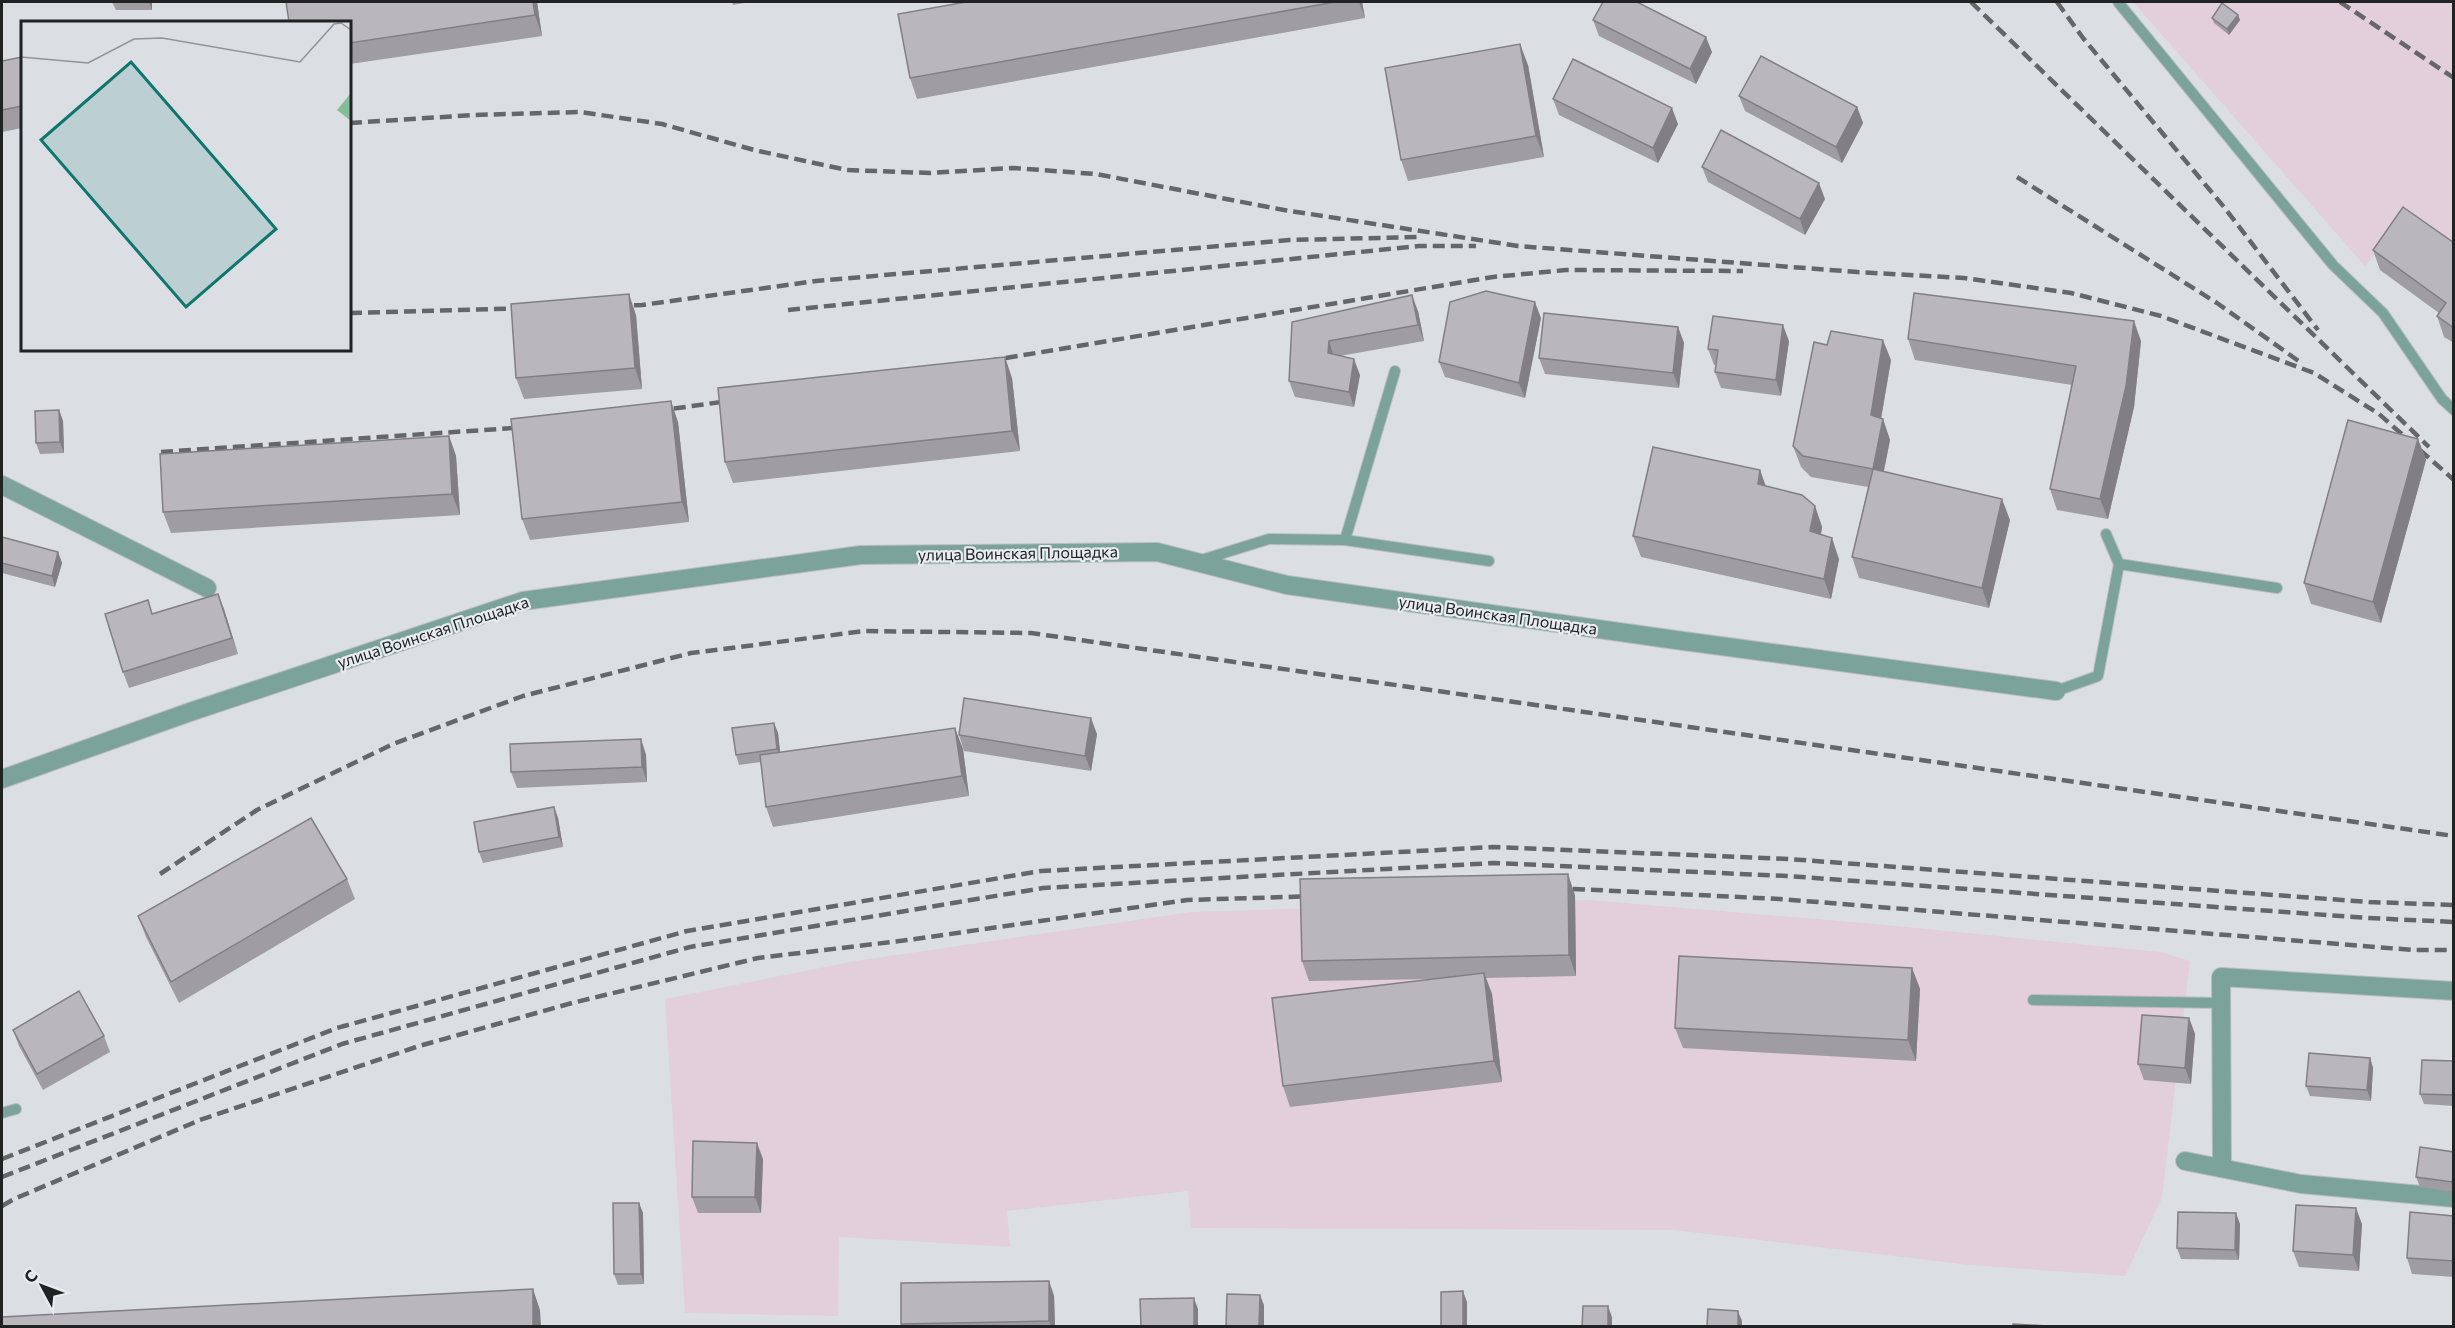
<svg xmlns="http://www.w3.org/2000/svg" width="2455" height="1328" font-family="Commissioner,sans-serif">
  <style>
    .industrial { fill: #e3cedc }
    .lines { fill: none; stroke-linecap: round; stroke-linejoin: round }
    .lane-casing { stroke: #b9bdc1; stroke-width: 12 }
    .street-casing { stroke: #b9bdc1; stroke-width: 20 }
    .lane { stroke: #7ca29c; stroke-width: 10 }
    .street { stroke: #7ca29c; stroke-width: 18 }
    .rail { stroke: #646669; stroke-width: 4.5; stroke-dasharray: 12 6; stroke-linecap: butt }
    .wall { fill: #9f9da2 }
    .shaded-wall { fill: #827f84 }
    .building { fill: #b9b6bc; stroke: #827f84; stroke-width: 1.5 }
    .labels { text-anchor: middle; stroke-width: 4.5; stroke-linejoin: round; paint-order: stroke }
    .street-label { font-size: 16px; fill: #202223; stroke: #e8ecf1 }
    .inset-road { fill: none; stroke: #909397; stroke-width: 1.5 }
    .view { fill: #0f766e; fill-opacity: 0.15; stroke: #0f766e; stroke-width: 3 }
    .inset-edge { fill: none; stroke: #202223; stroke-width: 3 }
  </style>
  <rect width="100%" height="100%" fill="#dbdfe4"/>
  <g class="industrial">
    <polygon points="2133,2 2453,2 2453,246 2409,214 2365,266"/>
    <polygon points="1589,900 1876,924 2160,952 2190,961 2162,1198 2125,1276 1970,1265 1674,1230 1191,1228 1188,1191 1007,1211 1010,1247 839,1237 838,1316 685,1313 665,999 855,961 1191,912"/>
  </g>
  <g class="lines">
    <g class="lane-casing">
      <g id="lane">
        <polyline points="2118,2 2333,265 2383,313 2442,399 2454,410"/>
        <polyline points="1345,540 1395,371"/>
        <polyline points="1198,561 1269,539 1345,540 1489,561"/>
        <polyline points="2119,564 2277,588"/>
        <polyline points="2056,691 2098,676 2119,564 2106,534"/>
        <polyline points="2033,1000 2221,1003"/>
        <polyline points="2,1113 16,1109"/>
      </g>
    </g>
    <g class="street-casing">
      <g id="street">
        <polyline points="2,485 207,588"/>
        <polyline points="2,779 190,712 523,601 861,555 1157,552 1287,585 1676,640 2056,691"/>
        <polyline points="2185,1161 2301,1184 2454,1198"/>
        <polyline points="2222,1168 2221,977 2454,991"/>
      </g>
    </g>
    <use href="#lane" class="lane"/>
    <use href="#street" class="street"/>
    <g class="rail">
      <polyline points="1971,2 2429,447"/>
      <polyline points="2057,2 2083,38 2224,207 2318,330"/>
      <polyline points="2340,2 2454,78"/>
      <polyline points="350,123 473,115 580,112 662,124 754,150 847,170 930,173 1013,168 1096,174 1284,210 1518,246 1857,272 1964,278 2071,293 2161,316 2314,373 2379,414 2454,480"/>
      <polyline points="2017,177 2217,303 2300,362"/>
      <polyline points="616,306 642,305 816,281 1289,240 1419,237"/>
      <polyline points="788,310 1419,246 1476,246"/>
      <polyline points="350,313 529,308"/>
      <polyline points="988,361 1493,277 1566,270 1743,271"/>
      <polyline points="656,411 736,400"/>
      <polyline points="161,452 528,427"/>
      <polyline points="160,874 257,810 393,744 523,696 691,653 865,631 1031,633 2454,836"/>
      <polyline points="1555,888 1780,899 2413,950 2454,950"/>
      <polyline points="2,1159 337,1028 687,931 1041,871 1494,847 1788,859 2369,902 2454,905"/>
      <polyline points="2,1177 342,1044 690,947 1043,888 1494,863 1787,876 2368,918 2454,922"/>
      <polyline points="2,1206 14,1199 200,1120 419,1046 572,1003 758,958 908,940 1187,900 1318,896"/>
    </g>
  </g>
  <g class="wall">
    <polygon points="112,2 152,2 152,10 116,10"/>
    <polygon points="286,2 537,2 542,36 350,64 350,22"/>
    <polygon points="732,2 750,2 733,5"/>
    <polygon points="966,2 1362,2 1365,18 917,99 910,78"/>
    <polygon points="2238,15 2240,20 2229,35 2214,23 2212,18"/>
    <polygon points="1593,20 1712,52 1696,84 1599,36"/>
    <polygon points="22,57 22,128 2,132 2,61"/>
    <polygon points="1528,65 1544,157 1408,181 1401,160"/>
    <polygon points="1739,96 1857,107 1863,123 1842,163 1745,111"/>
    <polygon points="1553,99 1678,124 1658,163 1559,115"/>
    <polygon points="1702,167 1825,199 1805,235 1708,182"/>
    <polygon points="2454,243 2454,343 2444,337 2437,316 2439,313 2380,270 2373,250"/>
    <polygon points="1418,311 1424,341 1340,356 1360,375 1354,407 1295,397 1289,381 1292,322"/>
    <polygon points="636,315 642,389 524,399 516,378"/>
    <polygon points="1541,318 1525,398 1445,377 1439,362"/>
    <polygon points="1678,327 1684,343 1679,388 1545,374 1539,358"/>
    <polygon points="1908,339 2141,341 2134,407 2108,519 2057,510 2050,489 2072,385 1915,360"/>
    <polygon points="1789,341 1781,396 1721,388 1715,372 1716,365 1714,365 1708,349"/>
    <polygon points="1891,360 1881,419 1883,419 1890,440 1884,471 2010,520 1989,608 1859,578 1852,557 1868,487 1811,477 1801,467 1793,446"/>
    <polygon points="1012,378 1020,451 733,483 725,462"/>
    <polygon points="59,410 63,421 64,453 40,454 36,443"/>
    <polygon points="678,422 689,522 530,540 522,519"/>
    <polygon points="449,436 456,456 460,515 171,533 163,512"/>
    <polygon points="2418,439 2426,460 2381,623 2311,604 2304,583"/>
    <polygon points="1760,470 1766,486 1815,506 1822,527 1821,534 1839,559 1831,599 1641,557 1633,536"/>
    <polygon points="2,537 58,552 62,563 55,587 2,573"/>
    <polygon points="218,594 238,654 129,688 123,672 153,614"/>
    <polygon points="774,723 778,733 780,753 963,749 969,796 773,827 766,807 761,762 739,765 736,755"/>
    <polygon points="1097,734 1091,771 964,751 959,735"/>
    <polygon points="641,739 646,755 647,782 517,788 511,772"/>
    <polygon points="554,807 558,818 563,847 483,863 479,852"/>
    <polygon points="347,879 355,899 179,1003 146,937 138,916"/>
    <polygon points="1575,895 1576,976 1486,978 1492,994 1502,1082 1290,1107 1283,1086 1438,979 1309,981 1302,961"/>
    <polygon points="1912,968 1920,989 1916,1061 1683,1048 1675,1028"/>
    <polygon points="2189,1018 2195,1034 2191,1084 2144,1080 2138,1064"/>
    <polygon points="13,1030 104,1036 110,1052 43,1090 19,1046"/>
    <polygon points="2370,1058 2373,1068 2371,1101 2310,1096 2306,1086"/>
    <polygon points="2454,1061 2454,1106 2424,1104 2420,1094"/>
    <polygon points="2454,1152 2454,1192 2420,1187 2416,1177"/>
    <polygon points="763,1159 761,1213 698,1213 692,1197"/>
    <polygon points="639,1203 643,1213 644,1284 618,1285 614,1274"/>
    <polygon points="2454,1216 2454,1277 2412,1274 2407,1258"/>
    <polygon points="2240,1224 2239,1260 2181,1259 2177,1248"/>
    <polygon points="2362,1224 2359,1271 2299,1267 2293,1251"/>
    <polygon points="1049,1281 1054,1296 1055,1326 901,1326 901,1324"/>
  </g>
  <g class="shaded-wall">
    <polygon points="149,2 152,2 152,10"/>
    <polygon points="533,2 537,2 542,36 535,15"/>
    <polygon points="1359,2 1362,2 1365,18"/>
    <polygon points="2238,15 2240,20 2229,35 2227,29"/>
    <polygon points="1706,37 1712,52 1696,84 1690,69"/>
    <polygon points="1520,44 1528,65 1544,157 1536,136"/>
    <polygon points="1857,107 1863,123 1842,163 1836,147"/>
    <polygon points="1672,108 1678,124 1658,163 1653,148"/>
    <polygon points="1819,183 1825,199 1805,235 1800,219"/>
    <polygon points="629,294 636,315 642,389 635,368"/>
    <polygon points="1412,295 1418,311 1424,341 1418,325"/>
    <polygon points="1535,302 1541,318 1525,398 1519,383"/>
    <polygon points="2134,321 2141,341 2134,407 2108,519 2100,499"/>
    <polygon points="1783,325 1789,341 1781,396 1776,380"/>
    <polygon points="1678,327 1684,343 1679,388 1673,373"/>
    <polygon points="1883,340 1891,360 1878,436 1871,415"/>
    <polygon points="1329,341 1334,357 1328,353"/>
    <polygon points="1005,357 1012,378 1020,451 1012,431"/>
    <polygon points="1354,359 1360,375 1354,407 1349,392"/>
    <polygon points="671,401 678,422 689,522 682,502"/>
    <polygon points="59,410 63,421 64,453 60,442"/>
    <polygon points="1883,419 1890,440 1880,489 1873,469"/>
    <polygon points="449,436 456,456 460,515 452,494"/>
    <polygon points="2418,439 2426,460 2381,623 2373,602"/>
    <polygon points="1760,470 1767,491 1758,484"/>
    <polygon points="2002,499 2010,520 1989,608 1982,588"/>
    <polygon points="1815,506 1822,527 1818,551 1810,531"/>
    <polygon points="1832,538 1839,559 1831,599 1824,579"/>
    <polygon points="58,552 62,563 55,587 52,576"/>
    <polygon points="218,594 224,609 238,654 232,638"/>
    <polygon points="1091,718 1097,734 1091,771 1085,756"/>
    <polygon points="774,723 778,733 781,760 777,749"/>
    <polygon points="955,728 963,749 969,796 962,776"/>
    <polygon points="641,739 646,755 647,782 642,767"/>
    <polygon points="554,807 558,818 563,847 559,837"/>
    <polygon points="1568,874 1575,895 1576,976 1569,955"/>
    <polygon points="1912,968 1920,989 1916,1061 1908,1040"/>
    <polygon points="1484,973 1492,994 1502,1082 1494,1061"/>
    <polygon points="2189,1018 2195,1034 2191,1084 2185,1068"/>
    <polygon points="2370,1058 2373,1068 2371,1101 2367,1090"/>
    <polygon points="757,1143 763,1159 761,1213 755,1197"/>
    <polygon points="639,1203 643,1213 644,1284 641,1274"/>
    <polygon points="2356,1208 2362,1224 2359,1271 2353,1255"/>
    <polygon points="2236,1213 2240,1224 2239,1260 2235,1250"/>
    <polygon points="1049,1281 1054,1296 1055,1326 1051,1326 1049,1321"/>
    <polygon points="533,1289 540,1310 541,1326 533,1326"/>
    <polygon points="1463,1291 1467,1302 1467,1326 1463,1326"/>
    <polygon points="1260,1295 1264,1305 1264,1326 1259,1326"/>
    <polygon points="1194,1298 1198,1309 1198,1326 1194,1326"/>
    <polygon points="1608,1306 1612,1317 1612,1326 1608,1326"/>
    <polygon points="1738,1311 1742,1321 1742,1326 1738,1326"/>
  </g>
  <g class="building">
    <polygon points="286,2 533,2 535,15 350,43 350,22 289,22"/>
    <polygon points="966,2 1335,2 910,78 898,14"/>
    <polygon points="1603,2 1637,2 1706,37 1690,69 1593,20"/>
    <polygon points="2222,3 2238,15 2227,29 2212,18"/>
    <polygon points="1520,44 1536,136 1401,160 1385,68"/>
    <polygon points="1761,56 1857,107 1836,147 1739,96"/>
    <polygon points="22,57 22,106 2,110 2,61"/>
    <polygon points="1573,59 1672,108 1653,148 1553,99"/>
    <polygon points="1721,130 1819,183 1800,219 1702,167"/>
    <polygon points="2403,207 2454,243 2454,328 2437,316 2446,303 2373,250"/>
    <polygon points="1486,291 1535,302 1519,383 1439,362 1450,302"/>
    <polygon points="1914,293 2134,321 2126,386 2100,499 2050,489 2076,366 1908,339"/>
    <polygon points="629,294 635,368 516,378 511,304"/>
    <polygon points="1412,295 1418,325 1329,341 1328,353 1354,359 1349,392 1289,381 1292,322"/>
    <polygon points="1544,313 1678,327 1673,373 1539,358"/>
    <polygon points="1713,316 1783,325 1776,380 1715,372 1718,350 1708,349"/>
    <polygon points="1831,331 1883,340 1871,415 1883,419 1873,469 1803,456 1793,446 1814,342 1827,345"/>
    <polygon points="1005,357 1012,431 725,462 718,388"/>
    <polygon points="671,401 682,502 522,519 511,419"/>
    <polygon points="59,410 60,442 36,443 35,411"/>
    <polygon points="2348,420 2418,439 2373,602 2304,583"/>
    <polygon points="449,436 452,494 163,512 160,454"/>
    <polygon points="1653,447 1760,470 1758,484 1802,495 1815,506 1810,531 1832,538 1824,579 1633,536"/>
    <polygon points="1873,469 2002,499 1982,588 1852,557"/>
    <polygon points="2,537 58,552 52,576 2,563"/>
    <polygon points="218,594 232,638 123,672 105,614 148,600 152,614"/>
    <polygon points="964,698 1091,718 1085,756 959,735"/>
    <polygon points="774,723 777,749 736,755 732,728"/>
    <polygon points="955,728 962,776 766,807 760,755"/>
    <polygon points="641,739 642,767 511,772 510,744"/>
    <polygon points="554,807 559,837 479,852 474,822"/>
    <polygon points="311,818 347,879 171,982 138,916"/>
    <polygon points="1568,874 1569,955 1302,961 1300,879"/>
    <polygon points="1679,956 1912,968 1908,1040 1675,1028"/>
    <polygon points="1484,973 1494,1061 1283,1086 1272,998"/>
    <polygon points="79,991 104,1036 37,1074 13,1030"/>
    <polygon points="2142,1015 2189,1018 2185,1068 2138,1064"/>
    <polygon points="2309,1053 2370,1058 2367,1090 2306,1086"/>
    <polygon points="2422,1060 2454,1061 2454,1095 2420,1094"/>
    <polygon points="693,1141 757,1143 755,1197 692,1197"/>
    <polygon points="2420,1147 2454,1152 2454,1175 2452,1182 2416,1177"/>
    <polygon points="613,1203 639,1203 641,1274 614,1274"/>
    <polygon points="2296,1205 2356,1208 2353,1255 2293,1251"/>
    <polygon points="2178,1212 2236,1213 2235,1250 2177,1248"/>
    <polygon points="2410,1212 2454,1216 2454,1261 2407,1258"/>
    <polygon points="1049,1281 1049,1321 901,1324 901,1283"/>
    <polygon points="533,1289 533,1326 2,1326 2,1317"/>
    <polygon points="1463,1291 1463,1326 1441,1326 1441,1292"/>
    <polygon points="1227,1294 1260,1295 1259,1326 1226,1326"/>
    <polygon points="1194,1298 1194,1326 1141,1326 1140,1299"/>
    <polygon points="1583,1306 1608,1306 1608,1326 1582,1326"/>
    <polygon points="1708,1309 1738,1311 1738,1326 1707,1326"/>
    <polygon points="2013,1324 2047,1326 2013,1326"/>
  </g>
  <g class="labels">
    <g class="street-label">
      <text transform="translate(1018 553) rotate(-1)" y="6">улица Воинская Площадка</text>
      <text transform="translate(1498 615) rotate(8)" y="6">улица Воинская Площадка</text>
      <text transform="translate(433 632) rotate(-18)" y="6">улица Воинская Площадка</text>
    </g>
  </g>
  <g transform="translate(21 21)">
    <rect width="330" height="330" fill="#dbdfe4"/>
    <path d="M330 72V100L316 89Z" fill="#85bd97"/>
    <path class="inset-road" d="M0 36 67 42 113 18 141 17 279 41 313 3 320 2 330 9"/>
    <path class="view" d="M110 41 255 208 165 286 20 119Z"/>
    <rect width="330" height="330" class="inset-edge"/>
  </g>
  <rect width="2455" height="1328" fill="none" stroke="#202223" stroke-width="6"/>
  <g transform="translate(42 1286) rotate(311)" stroke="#e8ecf1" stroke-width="4.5" paint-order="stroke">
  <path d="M0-4.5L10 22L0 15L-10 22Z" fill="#202223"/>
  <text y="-9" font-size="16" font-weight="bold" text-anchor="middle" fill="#202223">С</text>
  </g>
</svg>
